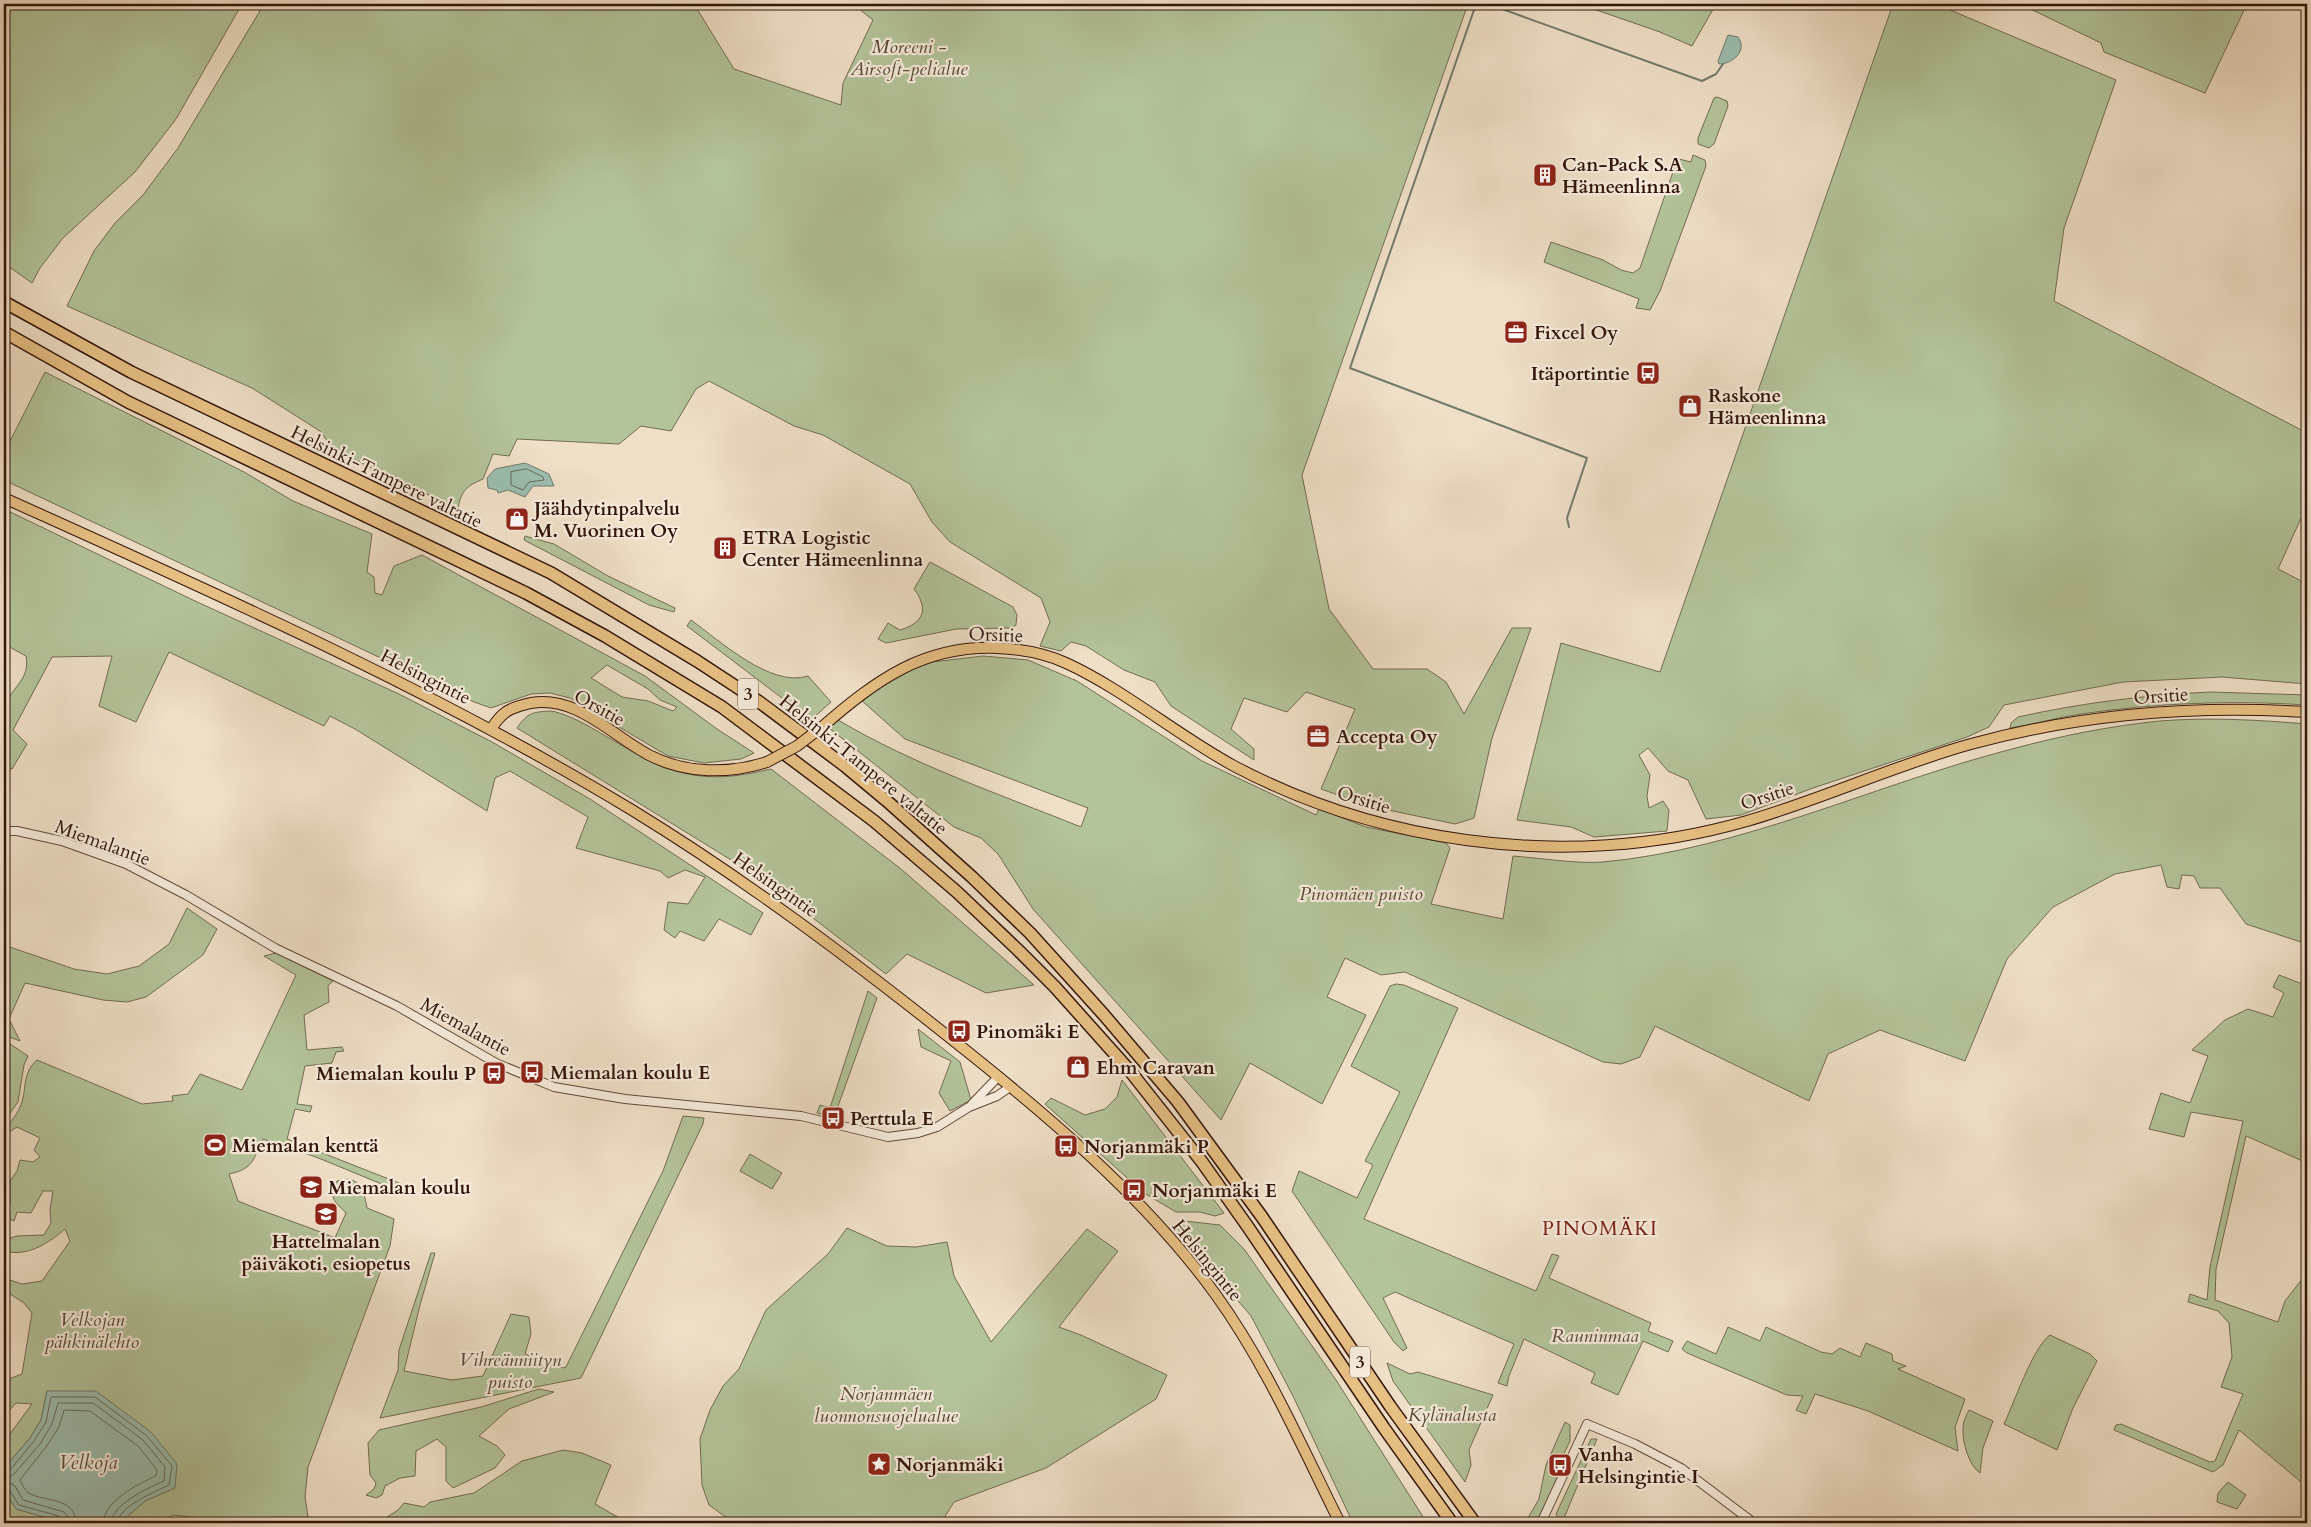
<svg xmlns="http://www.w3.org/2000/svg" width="2311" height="1527" font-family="Cardo,serif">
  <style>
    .green { fill: #b3c39a; stroke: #726c52; fill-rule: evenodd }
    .water { fill: #9bbdae; stroke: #717a6c }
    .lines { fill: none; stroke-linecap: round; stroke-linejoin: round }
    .shore { stroke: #66695c; stroke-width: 1 }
    .stream { stroke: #717a6c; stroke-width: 2 }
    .minor-casing { stroke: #614839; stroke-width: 10 }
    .major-casing { stroke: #32150a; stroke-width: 12 }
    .highway-casing { stroke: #32150a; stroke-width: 14 }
    .minor { stroke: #f5eadb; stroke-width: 8 }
    .major { stroke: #e8c084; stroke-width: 10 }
    .highway { stroke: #e8c084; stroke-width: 11 }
    .major-bridge-casing { stroke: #32150a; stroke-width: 12; stroke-linecap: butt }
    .major-bridge { stroke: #e8c084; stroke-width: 10 }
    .labels { text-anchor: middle; stroke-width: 4.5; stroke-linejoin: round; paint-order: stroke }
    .shield { fill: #f5eadb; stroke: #6c5549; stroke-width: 1 }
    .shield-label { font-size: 18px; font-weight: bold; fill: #32150a }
    .park-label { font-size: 19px; font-style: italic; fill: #594935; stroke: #f5eadb }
    .poi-label { font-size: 19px; font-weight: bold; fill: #32150a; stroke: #f5eadb; text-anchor: start }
    .street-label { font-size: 19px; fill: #32150a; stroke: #f5eadb }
    .neighbourhood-label { font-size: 20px; letter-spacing: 1px; fill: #7a1f14; stroke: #f5eadb }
    .water-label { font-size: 20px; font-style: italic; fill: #575043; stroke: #f5eadb }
  </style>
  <rect width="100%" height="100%" fill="#efdfc7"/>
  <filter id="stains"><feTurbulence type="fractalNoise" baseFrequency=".004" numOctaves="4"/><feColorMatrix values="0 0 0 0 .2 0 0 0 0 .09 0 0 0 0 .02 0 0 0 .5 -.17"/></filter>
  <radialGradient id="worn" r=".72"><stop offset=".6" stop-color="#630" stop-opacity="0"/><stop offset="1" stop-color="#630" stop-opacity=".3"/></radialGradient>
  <g class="green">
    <polygon points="4,4 242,4 176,119 135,172 63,238 40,268 32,283 4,263"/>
    <path d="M264 4H694L734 69 841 105 843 83 873 20 853 4H1468L1302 475 1329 609 1373 669H1427L1446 682 1464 714 1512 628H1531L1492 738 1474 818 1455 824 1369 806 1321 789 1355 709 1306 692 1287 712 1244 698 1231 729 1254 749V760L1171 706 1155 682 1124 670 1086 646 1071 642 1061 651 1040 646 1050 622 1041 598 950 542 932 522 910 484 823 435 794 426 709 381 696 389 671 431 641 426 619 444 517 439 509 456 493 454 483 479C467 486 461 490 458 509L334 450 320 431 252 388 67 306 94 251 115 223 143 195 178 148Z"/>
    <polygon points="1579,4 1716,4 1692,46 1660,32"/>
    <polygon points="1893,4 1936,4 2116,80 2064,228 2054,301 2307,433 2307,505 2278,569 2307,584 2307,684 2222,677 2123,682 2004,705 1989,727 1967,737 1813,788 1741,815 1706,819 1688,780 1668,771 1648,748 1639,755 1650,775 1647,796 1649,808 1663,801 1669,810 1667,831 1594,837 1571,827 1517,820 1561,643 1660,672"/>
    <polygon points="2020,4 2247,4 2205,93 2104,52 2101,43"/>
    <polygon points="1717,97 1727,101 1728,106 1714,144 1709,148 1698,144 1698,138 1714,98"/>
    <polygon points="1693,155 1705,160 1706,166 1660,291 1650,310 1636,308 1639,299 1544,262 1551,242 1603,260 1621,270 1633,273 1640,268 1676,163 1679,159 1691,162"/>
    <path d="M45 372 244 472 293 501 372 534 367 572 374 577 375 593 382 595 394 566 422 555 645 676 717 729 754 753 741 759 704 763 668 756 570 698 550 693 531 694 491 708 474 702 4 480V453ZM607 665 648 689 660 700 677 707 673 711 648 701 622 697 591 678Z"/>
    <path d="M4 509 195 601 399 694 492 742 590 799 763 913 751 935 719 919 704 941 680 931 675 938 664 930 668 902 688 904 705 877 685 870 668 878 660 871 576 848 588 817 510 771 495 778 487 811 355 729 330 716 324 726 169 652 136 722 99 706 112 656 52 657 13 730 27 744 12 769 4 765C4 751 1 721 4 709 9 688 31 681 26 656L4 644Z"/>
    <polygon points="525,536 554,544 608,576 675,608 674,612 649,605 524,540"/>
    <path d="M930 562 1013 607 1017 615 1016 625 1012 628 956 629 886 643 878 639 888 623 900 630C924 623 929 609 914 589Z"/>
    <path d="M691 620C720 641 771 688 808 676L831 702 811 720 687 626Z"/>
    <path d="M983 656 1028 660 1077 681 1202 761 1316 815 1319 809 1366 827 1446 843 1450 848 1431 904 1503 919 1513 856C1540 858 1577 864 1603 862 1743 849 1876 784 2012 749 2060 736 2110 726 2160 721 2209 717 2259 720 2307 724V944L2246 924 2220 888H2200L2194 876 2182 875 2179 889 2167 887 2161 865 2115 874 2053 907 2007 959 1965 1061 1880 1030 1828 1054 1809 1101 1655 1026 1640 1057 1621 1064 1603 1062 1405 972 1381 975 1345 958 1327 997 1366 1015 1322 1104 1250 1063 1221 1120 1033 909 998 854 981 838 954 827 829 728 838 720C914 765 999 794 1081 827L1088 808 905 739 861 700 899 674 932 662Z"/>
    <path d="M2210 692 2307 695V705C2231 700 2157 703 2081 714 2057 717 2034 725 2010 728L2011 723 2018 717C2081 703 2145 695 2210 692Z"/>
    <path d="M552 711C572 716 589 726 607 737 670 773 697 787 771 769L901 869 1034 985 986 993 907 954 886 974 762 879 517 728C528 712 533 712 552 711Z"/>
    <polygon points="187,908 217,929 203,955 146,997 127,1002 103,1000 25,983 9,1019 20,1041 4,1035 4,945 74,969 107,974 139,966 169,944"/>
    <path d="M276 953 333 981 328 986 329 1002 304 1015 307 1050 342 1047 344 1051 336 1052 332 1063 305 1066 297 1104 312 1106 310 1112 295 1109 287 1139 404 1185 401 1192 316 1157 263 1139C253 1159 254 1169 229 1174L238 1201C270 1215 303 1224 335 1238L346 1213C334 1201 328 1197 337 1181 359 1174 364 1190 367 1208L394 1219 390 1246 308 1467 305 1497 309 1523H269L267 1520 217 1523 211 1519 173 1515 158 1523H120L145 1501 175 1488 47 1391 41 1420 30 1438 6 1466 4 1483V1442L32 1404 16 1403 4 1416V1381L22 1374 32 1313 24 1303 4 1290V1278L22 1284 42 1281 70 1241 65 1229C48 1243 31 1255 9 1252L5 1240 17 1236 44 1235 51 1223 50 1210 53 1191H43L31 1213 17 1212 14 1221 4 1216V1210L10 1204V1181L17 1171 20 1160 33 1162 40 1157 34 1150 40 1138 17 1127 8 1133 5 1129C11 1121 17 1115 21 1105 27 1088 22 1073 37 1060L142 1104 173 1101 172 1096 188 1094 200 1074 242 1090 296 975 264 956Z"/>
    <polygon points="2279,975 2305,985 2307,981 2307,1163 2246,1136 2216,1269 2215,1300 2278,1322 2285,1301 2307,1273 2307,1487 2239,1430 2223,1465 2213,1472 2114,1430 2116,1425 2121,1424 2210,1462 2215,1461 2243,1394 2221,1387 2232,1357 2229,1323 2218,1311 2188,1302 2190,1294 2207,1300 2210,1267 2243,1121 2191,1112 2184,1137 2149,1129 2161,1093 2190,1103 2208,1056 2192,1050 2225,1020 2248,1009 2273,1017 2284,993 2273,987"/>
    <polygon points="1396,984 1404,985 1458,1008 1364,1219 1536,1291 1552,1254 1559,1256 1549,1278 1651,1323 1648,1331 1673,1341 1668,1352 1643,1341 1618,1395 1591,1383 1595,1373 1524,1339 1509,1376 1507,1386 1498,1383 1514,1344 1395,1292 1383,1298 1407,1348 1403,1351 1394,1342 1292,1191 1299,1171 1357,1198 1373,1165 1365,1161 1400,1092 1351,1066 1390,986"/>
    <polygon points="868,991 877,998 834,1117 817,1113 820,1105 830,1108"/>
    <polygon points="918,1029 960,1062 971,1100 950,1111 939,1093 951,1061 921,1047"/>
    <polygon points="4,1040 28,1056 24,1065 18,1102 4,1121"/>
    <polygon points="1122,1080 1224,1213 1215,1216 1200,1212 1176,1212 1144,1193 1045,1104 1051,1098 1085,1115 1105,1109 1117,1097"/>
    <polygon points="683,1116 704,1118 703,1124 581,1378 380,1418 398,1370 399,1350 431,1253 435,1253 420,1305 404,1371 452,1380 483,1376 511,1314 529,1317 531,1334 525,1354 563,1368 566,1367 663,1171"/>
    <polygon points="750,1154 782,1173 772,1189 740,1171"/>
    <polygon points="1185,1221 1220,1225 1244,1249 1336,1380 1427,1523 1353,1523 1293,1396 1251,1316 1175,1227"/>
    <polygon points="847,1228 887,1246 916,1247 947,1242 954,1276 991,1342 1087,1229 1118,1251 1059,1327 1081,1335 1167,1375 1156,1399 1046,1468 954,1502 941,1523 734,1523 709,1505 702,1485 700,1439 710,1410 723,1386 739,1369 766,1310 828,1254"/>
    <polygon points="1728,1327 1760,1341 1766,1327 1821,1352 1832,1354 1840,1348 1860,1357 1866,1343 1892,1354 1893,1361 1906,1366 1898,1369 1965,1399 1955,1427 1958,1451 1868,1411 1815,1394 1806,1414 1796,1410 1803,1396 1787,1395 1687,1353 1682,1349 1687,1341 1716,1354"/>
    <path d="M2050 1335 2090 1354 2097 1361 2073 1408 2057 1450 2004 1424C2014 1403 2033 1347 2050 1335Z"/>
    <polygon points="1387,1363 1410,1374 1418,1372 1493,1395 1469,1450 1471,1465 1465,1482 1393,1381"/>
    <polygon points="539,1389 554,1392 509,1409 479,1436 497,1446 505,1455 495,1468 453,1488 446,1481 446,1447 437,1439 416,1451 415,1476 400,1478 385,1486 382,1495 376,1498 366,1495 374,1489 376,1483 370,1475 368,1443 379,1430 481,1407"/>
    <path d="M1969 1410 1993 1421 1983 1448 1980 1473C1969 1466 1962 1441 1963 1429 1963 1422 1966 1416 1969 1410Z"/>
    <polygon points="1565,1422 1570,1425 1570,1441 1557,1468 1561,1473 1536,1523 1525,1523 1539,1499 1546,1465"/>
    <polygon points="1591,1439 1597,1439 1562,1523 1556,1514"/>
    <polygon points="563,1450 582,1453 611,1465 595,1504 628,1523 378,1523 398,1510 404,1503 424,1507 430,1502 474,1493 522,1461"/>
    <polygon points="2228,1482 2246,1495 2237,1509 2217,1502 2218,1493"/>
    <polygon points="4,1490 16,1509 66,1523 11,1523 4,1520"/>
  </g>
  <g class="water">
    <path d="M1728 35 1738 37C1748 50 1733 64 1719 64L1718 61Z"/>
    <polygon points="525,463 549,474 554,486 533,486 525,497 508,490 498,493 497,490 488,488 487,478 495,469"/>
    <polygon points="47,1391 96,1391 151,1432 177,1464 175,1488 145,1501 120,1523 65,1523 16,1509 4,1490 6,1466 30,1438 41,1420"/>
  </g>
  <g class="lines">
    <g class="shore">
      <polygon points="527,469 543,477 544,480 529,482 523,490 511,485 511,472"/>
      <path d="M4 1471 10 1470 34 1441 46 1422 51 1397H95L147 1436 172 1466 169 1485C155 1492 119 1506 117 1523"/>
      <polyline points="4,1488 10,1491 19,1505 59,1516 62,1523"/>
      <path d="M69 1523 68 1517 64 1512 23 1500 15 1486 6 1480 14 1474 40 1444 52 1424 58 1403H93L143 1440 165 1467 164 1481C148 1488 112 1504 111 1523"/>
      <path d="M76 1523C75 1496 46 1503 29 1493 25 1491 22 1484 20 1480L46 1447 59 1427 64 1410 90 1411 138 1446 157 1470 156 1476C138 1484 104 1501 103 1523"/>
    </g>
    <g class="stream">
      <polyline points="1476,4 1350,368 1587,458 1567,518 1569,527"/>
      <polyline points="1488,4 1702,81 1716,74 1723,64"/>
    </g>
    <g class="minor-casing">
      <g id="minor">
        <polyline points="4,831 17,831 62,841 126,864 186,895 275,948 397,1006 496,1063 554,1087 625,1099 801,1116 888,1137 918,1133 937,1127 969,1107 997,1096 1010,1087"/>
        <polyline points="972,1104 998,1077"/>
        <polyline points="1541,1523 1587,1424 1635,1444 1681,1468 1754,1523"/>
      </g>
    </g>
    <g class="major-casing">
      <g id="major">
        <path d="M4 498C217 594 432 689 632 810 743 878 847 956 949 1037 1044 1112 1145 1197 1216 1295 1267 1366 1301 1445 1340 1523"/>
        <path d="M822 727C875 681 923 645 997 648 1020 649 1044 653 1066 663 1123 689 1177 735 1234 766 1306 804 1385 829 1466 840 1559 853 1657 847 1747 821 1823 799 1895 765 1971 744 2081 714 2194 705 2307 712"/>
        <path d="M491 729C495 723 500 716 506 712 513 707 523 705 531 703 578 695 613 737 651 756 687 774 729 774 767 762"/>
      </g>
    </g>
    <g class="highway-casing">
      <g id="highway">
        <polyline points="4,302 131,372 551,573 697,661 758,701 845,766 887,801 972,877 1030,933 1104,1015 1178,1102 1262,1217 1390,1406 1475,1523"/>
        <polyline points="4,332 128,402 526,593 605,636 722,707 874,821 957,892 1018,950 1055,987 1130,1071 1202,1162 1248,1227 1384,1428 1452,1523"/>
      </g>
    </g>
    <use href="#minor" class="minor"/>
    <use href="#major" class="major"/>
    <use href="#highway" class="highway"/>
    <g class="major-bridge-casing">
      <polyline id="major-bridge" points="767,762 797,746 822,727"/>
    </g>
    <use href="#major-bridge" class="major-bridge"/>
  </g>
  <defs>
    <g id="building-square" transform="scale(1.25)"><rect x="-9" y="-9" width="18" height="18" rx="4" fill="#8f2418" stroke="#f5eadb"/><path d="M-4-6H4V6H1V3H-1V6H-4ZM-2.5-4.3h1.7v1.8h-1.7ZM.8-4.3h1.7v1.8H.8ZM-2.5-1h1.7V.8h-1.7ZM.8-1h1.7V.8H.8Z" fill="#fff"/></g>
    <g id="office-square" transform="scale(1.25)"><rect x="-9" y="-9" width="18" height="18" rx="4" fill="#8f2418" stroke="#f5eadb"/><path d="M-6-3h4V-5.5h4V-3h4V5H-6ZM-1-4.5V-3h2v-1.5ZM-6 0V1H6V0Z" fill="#fff"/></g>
    <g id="bus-square" transform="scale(1.25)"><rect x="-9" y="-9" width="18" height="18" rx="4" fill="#8f2418" stroke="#f5eadb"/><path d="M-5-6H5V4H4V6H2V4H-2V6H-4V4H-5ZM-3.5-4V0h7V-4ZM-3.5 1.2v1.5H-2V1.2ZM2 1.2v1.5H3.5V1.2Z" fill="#fff"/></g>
    <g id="shop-square" transform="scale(1.25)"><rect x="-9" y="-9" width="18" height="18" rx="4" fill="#8f2418" stroke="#f5eadb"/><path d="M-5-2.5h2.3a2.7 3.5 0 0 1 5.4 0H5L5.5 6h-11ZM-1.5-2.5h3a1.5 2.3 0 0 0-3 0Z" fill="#fff"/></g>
    <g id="stadium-square" transform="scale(1.25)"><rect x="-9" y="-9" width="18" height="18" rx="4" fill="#8f2418" stroke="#f5eadb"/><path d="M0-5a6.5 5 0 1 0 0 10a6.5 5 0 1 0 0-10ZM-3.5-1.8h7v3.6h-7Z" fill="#fff"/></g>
    <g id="school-square" transform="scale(1.25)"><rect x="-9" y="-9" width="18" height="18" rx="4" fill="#8f2418" stroke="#f5eadb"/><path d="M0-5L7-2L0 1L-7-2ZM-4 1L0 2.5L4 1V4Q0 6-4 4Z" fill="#fff"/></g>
    <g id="sight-square" transform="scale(1.25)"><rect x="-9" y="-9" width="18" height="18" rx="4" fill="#8f2418" stroke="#f5eadb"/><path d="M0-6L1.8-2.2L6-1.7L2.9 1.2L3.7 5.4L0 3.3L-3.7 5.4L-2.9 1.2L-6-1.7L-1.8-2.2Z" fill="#fff"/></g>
  </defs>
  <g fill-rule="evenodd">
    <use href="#building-square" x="1545" y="175"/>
    <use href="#office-square" x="1516" y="332"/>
    <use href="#bus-square" x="1648" y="373"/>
    <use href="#shop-square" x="1690" y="406"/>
    <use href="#shop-square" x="517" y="519"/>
    <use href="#building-square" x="725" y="548"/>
    <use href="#office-square" x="1318" y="736"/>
    <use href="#bus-square" x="959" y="1031"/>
    <use href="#shop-square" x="1078" y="1067"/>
    <use href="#bus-square" x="532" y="1072"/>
    <use href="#bus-square" x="494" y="1073"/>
    <use href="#bus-square" x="833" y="1118"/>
    <use href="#stadium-square" x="215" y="1145"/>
    <use href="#bus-square" x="1066" y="1146"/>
    <use href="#school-square" x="311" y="1187"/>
    <use href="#bus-square" x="1134" y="1190"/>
    <use href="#school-square" x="326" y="1214"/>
    <use href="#sight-square" x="879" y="1464"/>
    <use href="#bus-square" x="1560" y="1465"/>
  </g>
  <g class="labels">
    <g class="shield">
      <rect x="738" y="678.5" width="20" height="31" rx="4"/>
      <rect x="1350" y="1346.5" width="20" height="31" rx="4"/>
    </g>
    <g class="shield-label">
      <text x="748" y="700">3</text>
      <text x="1360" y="1368">3</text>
    </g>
    <g class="park-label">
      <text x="909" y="53">Moreeni -<tspan x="909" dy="22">Airsoft-pelialue</tspan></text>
      <text x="1361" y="900">Pinomäen puisto</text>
      <text x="92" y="1326">Velkojan<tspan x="92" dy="22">pähkinälehto</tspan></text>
      <text x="1595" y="1342">Rauninmaa</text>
      <text x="510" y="1366">Vihreänniityn<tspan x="510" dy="22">puisto</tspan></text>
      <text x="886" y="1400">Norjanmäen<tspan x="886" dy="22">luonnonsuojelualue</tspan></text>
      <text x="1452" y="1421">Kylänalusta</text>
    </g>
    <g class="poi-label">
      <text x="1562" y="171">Can-Pack S.A<tspan x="1562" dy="22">Hämeenlinna</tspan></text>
      <text x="1534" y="339">Fixcel Oy</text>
      <text x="1630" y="380" text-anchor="end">Itäportintie</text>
      <text x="1708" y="402">Raskone<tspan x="1708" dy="22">Hämeenlinna</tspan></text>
      <text x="534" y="515">Jäähdytinpalvelu<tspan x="534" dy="22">M. Vuorinen Oy</tspan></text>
      <text x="742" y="544">ETRA Logistic<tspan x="742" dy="22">Center Hämeenlinna</tspan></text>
      <text x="1336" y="743">Accepta Oy</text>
      <text x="976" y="1038">Pinomäki E</text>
      <text x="1096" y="1074">Ehm Caravan</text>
      <text x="550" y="1079">Miemalan koulu E</text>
      <text x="476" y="1080" text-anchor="end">Miemalan koulu P</text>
      <text x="850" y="1125">Perttula E</text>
      <text x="232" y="1152">Miemalan kenttä</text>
      <text x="1084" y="1153">Norjanmäki P</text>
      <text x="328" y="1194">Miemalan koulu</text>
      <text x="1152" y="1197">Norjanmäki E</text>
      <text x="326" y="1248" text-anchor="middle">Hattelmalan<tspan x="326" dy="22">päiväkoti, esiopetus</tspan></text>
      <text x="1578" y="1461">Vanha<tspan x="1578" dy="22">Helsingintie I</tspan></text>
      <text x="896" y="1471">Norjanmäki</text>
    </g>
    <g class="street-label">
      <text transform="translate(387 476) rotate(26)" y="7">Helsinki-Tampere valtatie</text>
      <text transform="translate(996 634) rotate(2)" y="7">Orsitie</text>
      <text transform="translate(426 676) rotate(27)" y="7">Helsingintie</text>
      <text transform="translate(2161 695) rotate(-4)" y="7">Orsitie</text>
      <text transform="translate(600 707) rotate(29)" y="7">Orsitie</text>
      <text transform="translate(864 764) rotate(39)" y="7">Helsinki-Tampere valtatie</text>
      <text transform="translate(1767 795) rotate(-18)" y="7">Orsitie</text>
      <text transform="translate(1364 799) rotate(17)" y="7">Orsitie</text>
      <text transform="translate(103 842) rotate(20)" y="7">Miemalantie</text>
      <text transform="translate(776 884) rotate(35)" y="7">Helsingintie</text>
      <text transform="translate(466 1026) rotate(29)" y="7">Miemalantie</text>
      <text transform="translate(1208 1260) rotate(51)" y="7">Helsingintie</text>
    </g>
    <g class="neighbourhood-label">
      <text x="1600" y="1235">PINOMÄKI</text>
    </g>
    <g class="water-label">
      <text x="88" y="1469">Velkoja</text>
    </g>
  </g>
  <rect width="2311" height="1527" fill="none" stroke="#efdfc7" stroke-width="20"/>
  <rect x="5" y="5" width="2301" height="1517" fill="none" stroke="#32150a" stroke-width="2.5"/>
  <rect x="10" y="10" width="2291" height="1507" fill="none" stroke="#32150a"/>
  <rect width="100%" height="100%" filter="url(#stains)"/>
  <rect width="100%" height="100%" fill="url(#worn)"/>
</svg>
